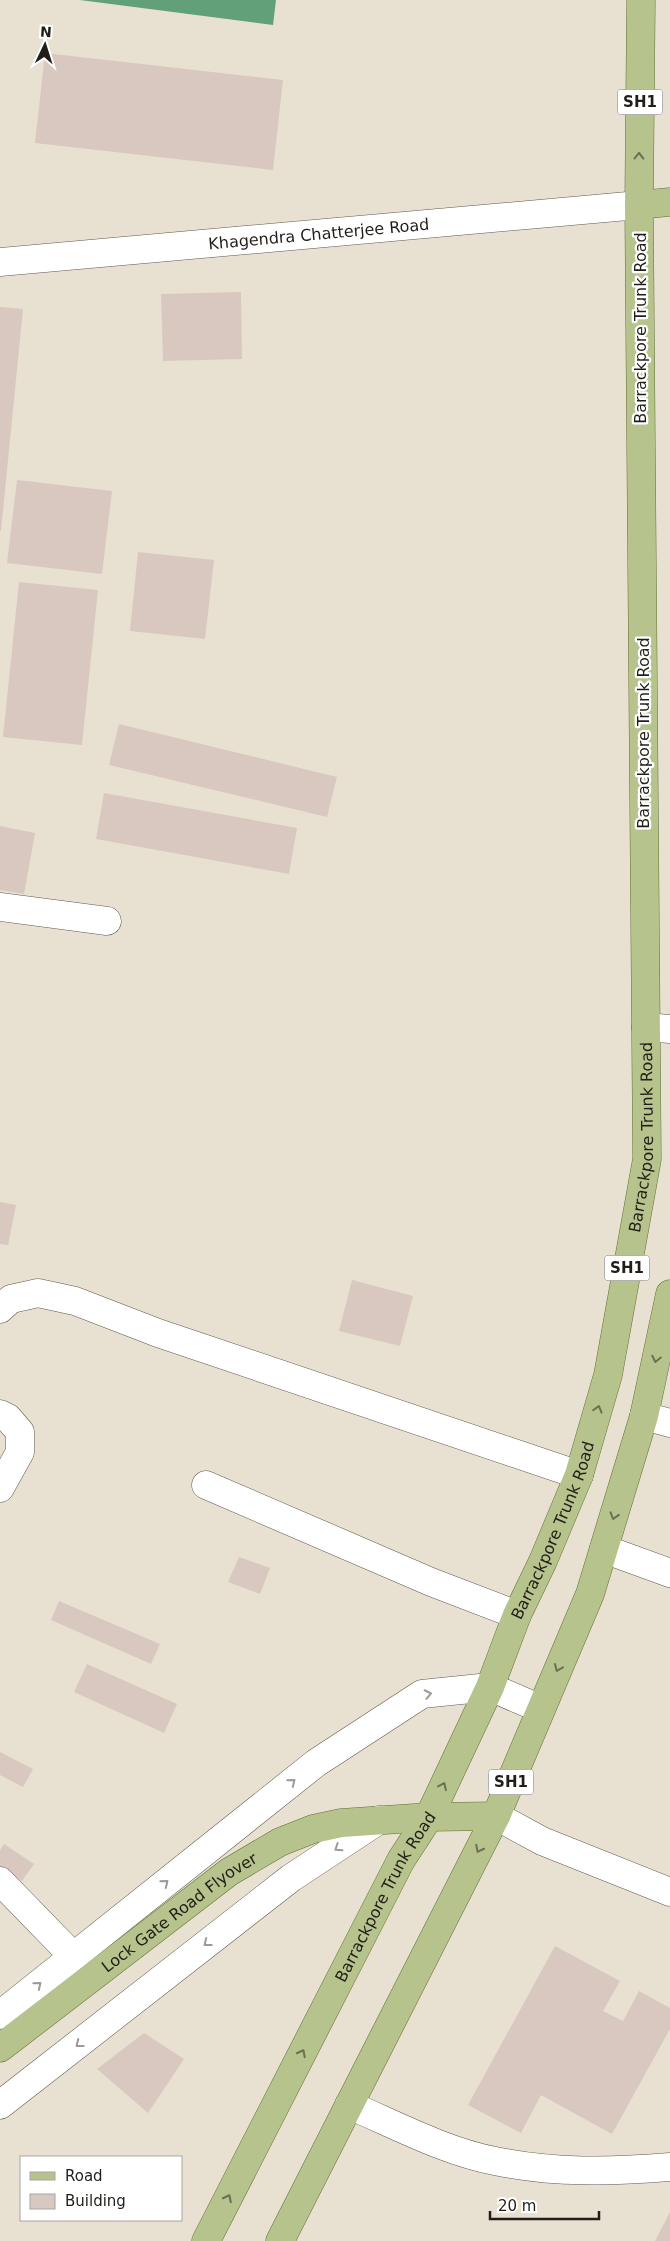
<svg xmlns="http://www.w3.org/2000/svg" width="670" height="2241" font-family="'DejaVu Sans',sans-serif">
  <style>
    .water { fill: #62a079 }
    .building { fill: #d9c8bf }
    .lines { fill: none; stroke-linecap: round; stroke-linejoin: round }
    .minor-casing { stroke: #60594c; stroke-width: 29 }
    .major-casing { stroke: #636f32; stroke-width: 29 }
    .minor { stroke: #fff; stroke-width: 28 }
    .major { stroke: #b6c38c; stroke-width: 28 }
    .oneway { stroke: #6c7052 }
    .oneway2 { stroke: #9b9a98 }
    .labels { text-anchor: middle; stroke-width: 4.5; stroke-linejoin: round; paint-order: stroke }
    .shield { fill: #fff; stroke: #64625e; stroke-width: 1 }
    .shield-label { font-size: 15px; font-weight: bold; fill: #211e19 }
    .street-label { font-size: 16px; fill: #211e19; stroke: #fff }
  </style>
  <rect width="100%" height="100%" fill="#e8e1d1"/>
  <polygon class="water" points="80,0 276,0 273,25"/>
  <g class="building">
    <polygon points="45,53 283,80 273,170 35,143"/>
    <polygon points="241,292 242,359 163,361 161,294"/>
    <polygon points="0,307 23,309 1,531 0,531"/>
    <polygon points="17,480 112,491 102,574 7,563"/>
    <polygon points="138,552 214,560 205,639 130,631"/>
    <polygon points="19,582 98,590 82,745 3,737"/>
    <polygon points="119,724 337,777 327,817 109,765"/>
    <polygon points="104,793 297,828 289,874 96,839"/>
    <polygon points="0,826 35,833 24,894 0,890"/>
    <polygon points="0,1202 16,1205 8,1245 0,1244"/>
    <polygon points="352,1280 413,1296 400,1346 339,1331"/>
    <polygon points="239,1557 270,1568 260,1594 228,1582"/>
    <polygon points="59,1601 160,1644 151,1664 51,1620"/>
    <polygon points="87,1664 177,1704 164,1733 74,1692"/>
    <polygon points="0,1752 33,1769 23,1787 0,1775"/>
    <polygon points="4,1844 34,1864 22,1881 0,1866 0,1850"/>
    <polygon points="555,1946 620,1981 603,2011 623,2021 639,1991 670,2008 670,2029 612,2134 541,2095 521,2133 468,2105"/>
    <polygon points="144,2033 184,2059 148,2113 97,2069"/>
    <polygon points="670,2212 670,2241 655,2241"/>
  </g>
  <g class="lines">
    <g class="minor-casing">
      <g id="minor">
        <path id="s1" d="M0 262 639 205"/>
        <polyline points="0,907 107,921"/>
        <polyline points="646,1027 670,1029"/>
        <polyline points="0,1309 11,1299 38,1293 75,1301 158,1333 579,1475"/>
        <polyline points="0,1414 8,1418 20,1432 20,1452 0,1488"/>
        <polyline points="644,1416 670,1423"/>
        <polyline points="206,1485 431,1582 517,1615"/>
        <polyline points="604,1549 670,1573"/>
        <polyline points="496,1816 542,1841 670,1892"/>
        <polyline points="0,1881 73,1956"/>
        <polyline points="0,2015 316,1763 422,1694 490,1687 541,1709"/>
        <polyline points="0,2105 291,1878 379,1820"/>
        <path d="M349 2105C396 2125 444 2151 495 2161 554 2173 611 2172 670 2167"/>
      </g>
    </g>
    <g class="major-casing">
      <g id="major">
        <polyline points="639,205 670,202"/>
        <path id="s2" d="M0 2048 229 1872 280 1842 313 1829 341 1823 429 1817 496 1816"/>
        <path id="s3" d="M206 2241 401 1860 429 1817 490 1687 517 1615 543 1561 579 1475 608 1375 647 1159 639 205 641 0"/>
        <polyline points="280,2241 496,1816 590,1594 644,1416 670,1294"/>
      </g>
    </g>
    <use href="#minor" class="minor"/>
    <use href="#major" class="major"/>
  </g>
  <defs><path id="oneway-chevron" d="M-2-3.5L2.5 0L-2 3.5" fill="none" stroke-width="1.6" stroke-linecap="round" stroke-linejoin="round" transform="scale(1.25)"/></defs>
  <g class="oneway">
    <use href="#oneway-chevron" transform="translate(639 156) rotate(-89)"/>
    <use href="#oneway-chevron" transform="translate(656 1359) rotate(102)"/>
    <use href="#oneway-chevron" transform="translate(598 1409) rotate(-74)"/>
    <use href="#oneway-chevron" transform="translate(614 1516) rotate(107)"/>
    <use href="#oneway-chevron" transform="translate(558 1668) rotate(113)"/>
    <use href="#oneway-chevron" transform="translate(443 1786) rotate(-65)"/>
    <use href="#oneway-chevron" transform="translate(479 1849) rotate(117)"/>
    <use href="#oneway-chevron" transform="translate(302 2053) rotate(-63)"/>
    <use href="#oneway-chevron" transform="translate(228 2198) rotate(-63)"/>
  </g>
  <g class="oneway2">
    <use href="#oneway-chevron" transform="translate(428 1694) rotate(-12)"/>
    <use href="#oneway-chevron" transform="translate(292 1782) rotate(-39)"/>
    <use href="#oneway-chevron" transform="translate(338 1848) rotate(146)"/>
    <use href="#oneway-chevron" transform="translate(165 1883) rotate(-39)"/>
    <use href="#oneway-chevron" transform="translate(207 1943) rotate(142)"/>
    <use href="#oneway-chevron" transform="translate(38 1985) rotate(-39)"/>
    <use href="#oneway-chevron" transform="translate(79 2044) rotate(142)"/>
  </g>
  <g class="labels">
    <g class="shield">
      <rect x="617.5" y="89.5" width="45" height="25" rx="4"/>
      <rect x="604.5" y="1255.5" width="45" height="25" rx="4"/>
      <rect x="488.5" y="1769.5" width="45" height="25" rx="4"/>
    </g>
    <g class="shield-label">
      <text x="640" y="107">SH1</text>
      <text x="627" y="1273">SH1</text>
      <text x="511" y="1787">SH1</text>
    </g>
    <g class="street-label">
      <text dy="6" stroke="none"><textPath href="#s1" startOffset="320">Khagendra Chatterjee Road</textPath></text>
      <text transform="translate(640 328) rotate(-90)" y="6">Barrackpore Trunk Road</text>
      <text transform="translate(643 733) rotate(-90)" y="6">Barrackpore Trunk Road</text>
      <text dy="6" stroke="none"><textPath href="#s3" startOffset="1198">Barrackpore Trunk Road</textPath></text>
      <text dy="6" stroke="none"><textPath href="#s3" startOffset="792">Barrackpore Trunk Road</textPath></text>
      <text dy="6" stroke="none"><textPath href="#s3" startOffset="388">Barrackpore Trunk Road</textPath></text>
      <text dy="6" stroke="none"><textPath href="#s2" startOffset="225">Lock Gate Road Flyover</textPath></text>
    </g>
  </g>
  <rect x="20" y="2156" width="162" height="65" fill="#ffffff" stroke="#a6a5a3"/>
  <rect x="30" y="2172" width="25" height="8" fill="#b6c38c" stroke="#a6a5a3"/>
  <text x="65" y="2181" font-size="15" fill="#211e19">Road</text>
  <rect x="30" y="2194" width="25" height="15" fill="#d9c8bf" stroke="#a6a5a3"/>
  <text x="65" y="2206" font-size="15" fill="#211e19">Building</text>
  <g transform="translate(45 45) rotate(4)" stroke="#ffffff" stroke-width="4" paint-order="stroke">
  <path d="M0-4L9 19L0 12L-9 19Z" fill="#211e19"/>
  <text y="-8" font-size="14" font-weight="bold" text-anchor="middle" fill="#211e19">N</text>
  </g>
  <path d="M490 2211v8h109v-8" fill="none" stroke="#211e19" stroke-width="2.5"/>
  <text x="498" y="2211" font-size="15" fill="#211e19" stroke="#ffffff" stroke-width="4" paint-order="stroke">20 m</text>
</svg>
